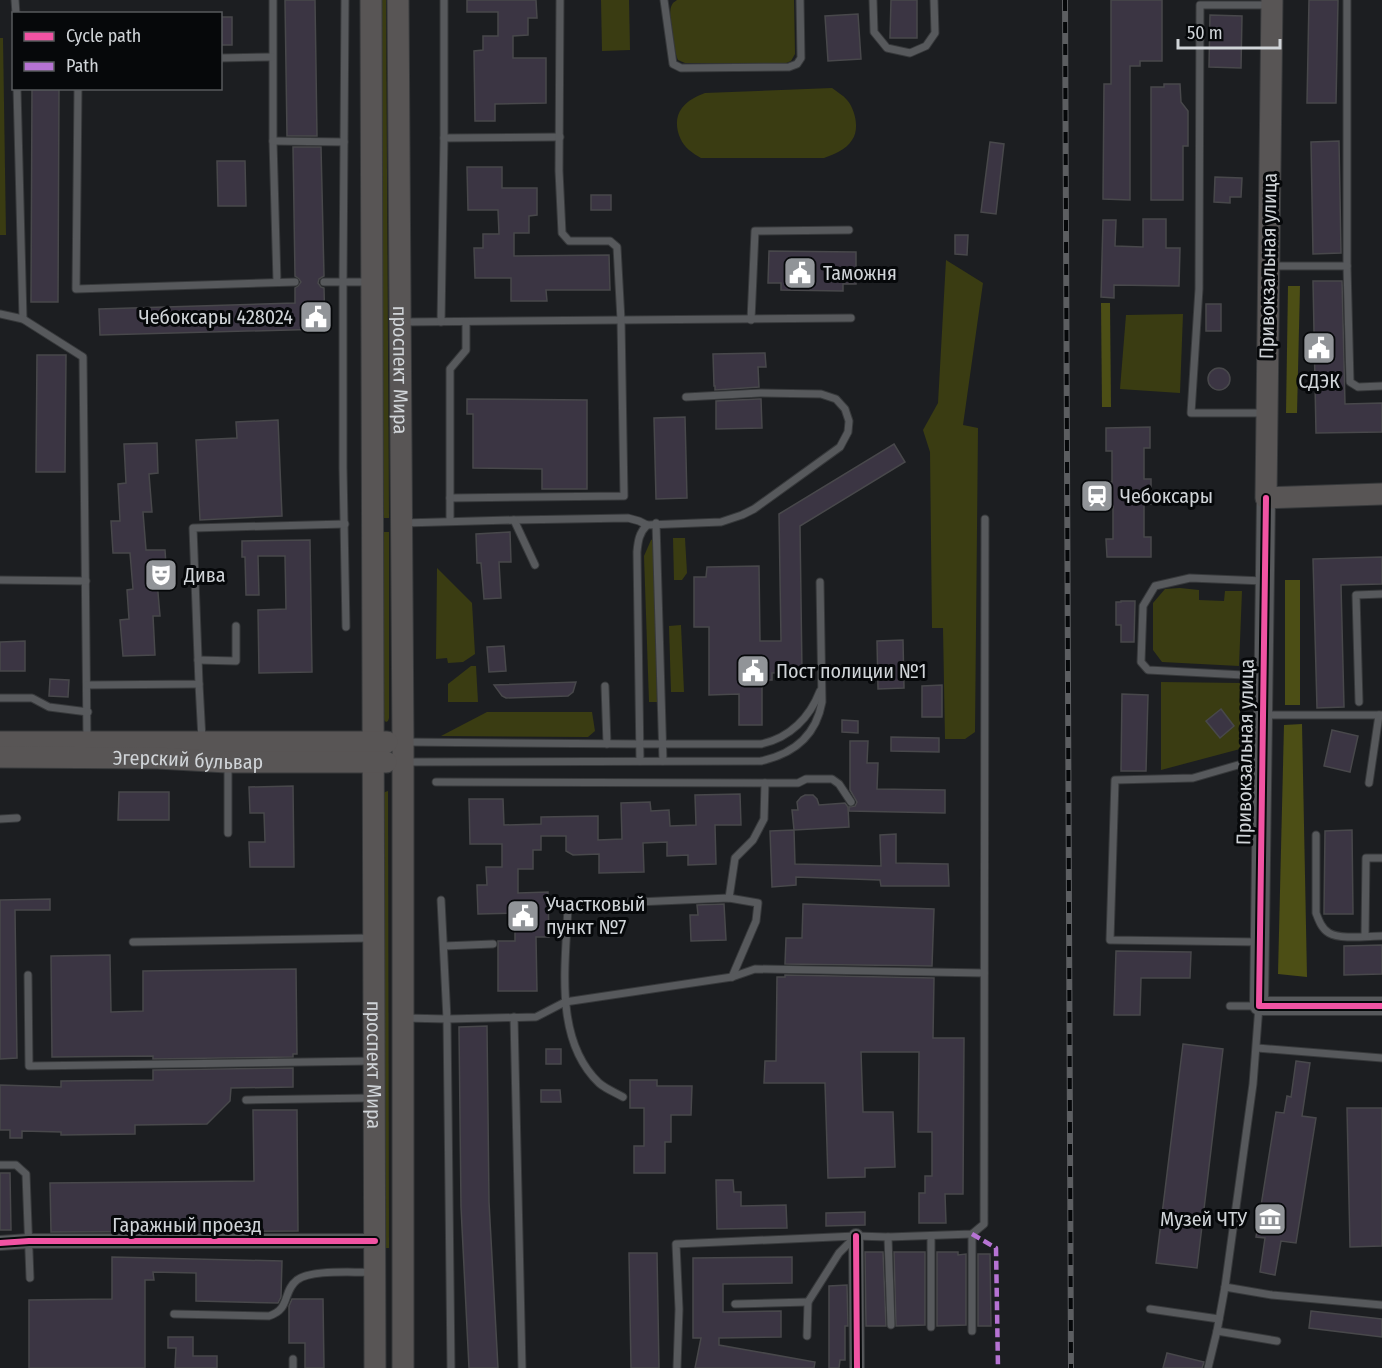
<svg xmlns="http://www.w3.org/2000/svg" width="1382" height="1368" font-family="'Fira Sans Condensed',sans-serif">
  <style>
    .green { fill: #3a3c12 }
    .forest { fill: #4c4e15 }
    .building { fill: #3b3543; stroke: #48484b; stroke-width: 1.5 }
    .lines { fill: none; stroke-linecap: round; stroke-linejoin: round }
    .lane-casing { stroke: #37393b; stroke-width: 9 }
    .street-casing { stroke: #37393b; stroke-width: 16 }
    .secondary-casing { stroke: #37393b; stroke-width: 20 }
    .primary-casing { stroke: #37393b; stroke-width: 23 }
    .lane { stroke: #57595c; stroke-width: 7 }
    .street { stroke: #57595c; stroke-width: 14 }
    .secondary { stroke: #57595c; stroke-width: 18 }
    .primary { stroke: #585555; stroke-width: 21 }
    .rail-casing { stroke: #5c5e61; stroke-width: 6 }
    .rail { stroke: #06080a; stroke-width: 4; stroke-dasharray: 11; stroke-linecap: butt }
    .quiet { stroke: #b673d3; stroke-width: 4.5; stroke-dasharray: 9 4.5; stroke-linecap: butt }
    .cycleway-casing { stroke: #06080a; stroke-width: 10 }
    .cycleway { stroke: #f153a3; stroke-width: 6 }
    .labels { text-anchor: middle; stroke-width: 6; stroke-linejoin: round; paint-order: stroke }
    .street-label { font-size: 20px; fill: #d0d4d8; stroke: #06080a }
    .poi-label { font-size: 20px; fill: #d0d4d8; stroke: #06080a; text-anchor: start }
  </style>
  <rect width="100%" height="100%" fill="#1c1e21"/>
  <g class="green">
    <polygon points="378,0 386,0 389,518 383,518"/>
    <polygon points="601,0 629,0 630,50 602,51"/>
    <path d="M677 0H794L795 54 791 61 784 64 685 63 678 60C674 51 668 16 671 7 673 2 673 3 677 0Z"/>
    <polygon points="0,38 3,38 6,235 0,235"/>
    <path d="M832 88C837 92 843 95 847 100 855 109 860 129 852 140 846 150 834 154 824 158H701C697 156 693 153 689 150 678 141 672 120 682 108 688 100 697 96 705 93Z"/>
    <polygon points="946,260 983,283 963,425 978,428 975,732 965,739 945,739 943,628 932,628 930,452 923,430 938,403"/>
    <polygon points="1183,314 1180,393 1120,389 1126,315"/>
    <polygon points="383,532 389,532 389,718 388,721 386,722 383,719"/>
    <polygon points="655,538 657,702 649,702 644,556 651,540"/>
    <polygon points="673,538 685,538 687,573 682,580 674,580"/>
    <polygon points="437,568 472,603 475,654 463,662 448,663 447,658 436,659"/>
    <polygon points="1180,588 1199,590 1199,600 1224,601 1225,591 1242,591 1239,666 1162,662 1153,650 1153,603 1165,589"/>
    <polygon points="681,625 684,692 671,692 669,626"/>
    <polygon points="471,666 476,666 478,702 448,702 448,684"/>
    <polygon points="1161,682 1240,683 1240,749 1161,770"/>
    <polygon points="487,712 592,712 595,731 588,737 441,736"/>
    <polygon points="388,791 389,1248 383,1248 382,793"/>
  </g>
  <g class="forest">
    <polygon points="1288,286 1300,286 1297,413 1286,413"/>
    <polygon points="1101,303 1110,303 1111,407 1102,407"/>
    <rect x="1285" y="580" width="15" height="125"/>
    <polygon points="1302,724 1307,977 1278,974 1284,725"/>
  </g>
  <g class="building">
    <polygon points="285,0 315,0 317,136 287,136"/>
    <polygon points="467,0 536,0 537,18 528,18 528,35 513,36 513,58 546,58 546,103 495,104 495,121 475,121 474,51 483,50 483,36 498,36 498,12 467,12"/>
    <polygon points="891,0 917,0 917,38 890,38"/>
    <polygon points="1111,0 1162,0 1162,61 1140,61 1140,66 1130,66 1130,200 1103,199 1104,84 1111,84"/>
    <polygon points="1309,0 1338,0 1336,103 1307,103"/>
    <polygon points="858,14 861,59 828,61 825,16"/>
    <polygon points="1210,15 1242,16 1241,68 1209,67"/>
    <rect x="220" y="17" width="12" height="28"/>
    <polygon points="1164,84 1180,84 1181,102 1188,111 1188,146 1183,146 1183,200 1151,200 1151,87 1164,87"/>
    <polygon points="32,88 59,88 58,302 31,302"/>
    <polygon points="1339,141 1341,253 1313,254 1311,142"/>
    <polygon points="990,142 1004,144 996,214 981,212"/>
    <polygon points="293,147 321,147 324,276 319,279 318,283 321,287 324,288 325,329 100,335 99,309 295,303 295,288 298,286 301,282 299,279 295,276"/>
    <polygon points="217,161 245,161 246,206 218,206"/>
    <polygon points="467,167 502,167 502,188 537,188 537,215 529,216 529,233 514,233 514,256 609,255 610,290 546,290 547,301 511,301 511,278 475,278 474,248 483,248 483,234 499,234 498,210 468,210"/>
    <polygon points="1215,177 1242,178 1241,197 1230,197 1230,203 1214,202"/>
    <rect x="591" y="195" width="20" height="15"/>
    <polygon points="1143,219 1166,219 1166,248 1180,248 1179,286 1114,285 1114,298 1101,297 1103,220 1116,220 1115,246 1143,247"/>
    <polygon points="955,235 968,235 967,255 955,254"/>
    <polygon points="769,251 856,252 856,284 843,284 843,291 781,290 781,283 768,283"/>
    <polygon points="1313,281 1342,281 1345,404 1382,403 1382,432 1316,433"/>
    <rect x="1206" y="304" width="15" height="27"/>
    <polygon points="765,353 766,367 758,367 759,387 715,390 715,386 714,386 713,354"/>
    <polygon points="37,355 66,355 65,472 36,472"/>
    <circle cx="1219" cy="379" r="11"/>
    <polygon points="467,399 587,400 587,489 542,489 542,469 473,468 473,414 467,414"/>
    <polygon points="759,399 761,399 762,428 716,429 716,401"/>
    <polygon points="685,417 687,498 656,499 654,418"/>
    <polygon points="278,420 282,516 200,520 196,440 237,438 236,422"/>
    <polygon points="1150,427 1150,448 1144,448 1144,479 1151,479 1151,504 1144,504 1144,537 1151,537 1151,557 1107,557 1106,539 1113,539 1113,506 1106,506 1106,482 1112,482 1112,451 1106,451 1106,428"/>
    <polygon points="157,443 158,473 149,474 152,512 143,512 146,550 165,550 167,580 157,581 160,616 153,616 155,655 123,656 120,620 129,619 127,590 133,589 130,553 113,553 111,521 120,521 118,484 126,483 124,444"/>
    <polygon points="894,444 905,462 800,526 802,672 772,673 772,680 762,680 762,725 739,725 739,694 709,695 709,627 694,627 694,577 706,577 707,567 759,566 760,641 781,641 779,514"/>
    <polygon points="510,532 511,562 499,562 501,598 484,599 481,563 477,563 476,534"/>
    <polygon points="310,540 312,672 259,673 258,610 286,609 285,556 258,556 259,595 246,595 245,557 242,557 242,541"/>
    <polygon points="1382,557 1382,584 1341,585 1344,707 1317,708 1313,559"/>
    <polygon points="1121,601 1135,601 1134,642 1121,642 1121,625 1116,625 1116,602 1121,602"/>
    <polygon points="903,640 904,688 878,689 877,641"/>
    <polygon points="25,641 25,671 0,671 0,642"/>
    <polygon points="504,646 506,671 489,672 487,647"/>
    <polygon points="50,679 69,680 68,697 49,696"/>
    <polygon points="576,682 573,692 568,696 506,698 502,696 494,685"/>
    <polygon points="942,685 942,717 922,717 922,686"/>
    <polygon points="1122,694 1148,695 1146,771 1121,771"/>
    <polygon points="1221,709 1234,726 1220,738 1206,721"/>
    <polygon points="842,720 858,721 858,733 842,732"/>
    <polygon points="1332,730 1358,736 1350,772 1324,766"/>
    <polygon points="891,737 939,738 939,752 891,751"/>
    <polygon points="850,741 868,741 867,763 878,763 877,789 945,790 945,813 849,811 849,807 855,806 857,802 850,790"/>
    <polygon points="293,786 294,867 250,867 249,842 265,842 264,813 250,813 249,787"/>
    <polygon points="119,792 169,792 169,820 118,820"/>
    <polygon points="740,794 741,825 715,825 716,864 688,865 688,855 667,856 667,842 643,843 644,872 599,873 599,854 573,855 566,851 566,836 541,836 541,850 533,850 533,869 518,869 518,893 548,892 549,937 536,937 537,991 498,991 498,941 515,941 515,913 478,914 477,885 487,885 486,867 502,867 502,844 470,844 469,799 503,799 504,825 541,824 541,817 598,816 598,840 622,839 621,803 650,802 651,811 669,810 670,826 696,825 695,795"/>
    <polygon points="805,795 813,795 817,799 819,805 845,803 848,807 849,827 794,830 792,810 798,810 797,802 801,797"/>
    <polygon points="794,830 795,864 881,866 880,835 896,834 896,863 948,864 949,886 881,886 880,880 796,877 796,885 772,887 770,831"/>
    <polygon points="1352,830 1353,914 1324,914 1325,831"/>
    <polygon points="50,899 50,910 15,910 17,1058 0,1059 0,900"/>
    <polygon points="724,904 726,940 691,941 690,915 698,915 697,905"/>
    <polygon points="803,904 934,909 932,966 785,964 786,938 802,938"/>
    <polygon points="1382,945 1382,974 1344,975 1344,946"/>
    <polygon points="1116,951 1191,952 1190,978 1141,978 1140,1015 1114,1015"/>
    <polygon points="110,955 111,1012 143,1011 143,971 296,969 297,1054 293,1054 293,1057 153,1059 153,1056 52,1057 51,956"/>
    <polygon points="785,975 934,978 933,1038 964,1038 963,1194 945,1194 946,1223 919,1223 919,1193 925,1193 925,1176 932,1176 932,1132 918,1132 919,1052 861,1052 863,1112 893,1112 895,1167 865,1168 865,1177 828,1178 825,1083 764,1083 765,1061 776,1061 777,977 785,977"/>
    <polygon points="487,1026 489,1202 498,1368 469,1368 461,1207 459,1027"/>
    <polygon points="1183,1044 1223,1049 1197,1268 1156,1263"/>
    <rect x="546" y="1049" width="15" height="15"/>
    <polygon points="1296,1061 1310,1063 1302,1116 1316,1118 1296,1243 1281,1241 1275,1275 1260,1272 1265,1238 1256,1237 1276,1112 1284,1113 1287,1096 1291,1097"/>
    <polygon points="293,1068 293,1087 231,1088 230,1101 207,1124 135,1125 135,1134 61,1135 61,1132 22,1131 22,1138 10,1138 10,1130 0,1130 0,1085 61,1087 61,1081 153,1080 153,1070"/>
    <polygon points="630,1080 657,1080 657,1086 692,1086 691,1115 671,1115 671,1142 665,1142 665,1173 634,1173 634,1146 644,1146 644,1108 630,1108"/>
    <polygon points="541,1090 560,1090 561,1102 541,1102"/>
    <polygon points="1347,1108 1382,1108 1382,1246 1350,1247"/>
    <polygon points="253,1110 297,1110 298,1231 51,1232 50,1183 254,1181"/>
    <polygon points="0,1173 10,1173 11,1230 0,1230"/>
    <polygon points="716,1180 733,1180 734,1192 741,1192 741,1206 786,1205 787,1228 717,1229"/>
    <polygon points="865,1212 865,1225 826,1226 826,1213"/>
    <polygon points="865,1252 883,1252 886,1326 866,1326"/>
    <polygon points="894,1252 925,1252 925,1325 896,1326"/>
    <polygon points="937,1252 958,1252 958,1255 966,1254 966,1325 937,1326"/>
    <polygon points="629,1253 657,1253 659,1368 631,1368"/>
    <polygon points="978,1254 990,1254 991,1326 978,1326"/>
    <polygon points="112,1257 282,1261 281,1297 278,1303 196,1301 196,1273 153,1272 154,1280 145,1280 145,1368 29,1368 29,1300 112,1299"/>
    <polygon points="792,1257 792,1283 723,1284 723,1312 781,1311 781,1337 719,1338 719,1345 815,1362 814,1368 695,1368 701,1338 693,1338 693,1258"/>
    <polygon points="847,1285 848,1326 845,1326 845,1360 840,1360 839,1368 829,1368 829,1286"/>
    <polygon points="292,1299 323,1299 324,1368 305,1368 305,1343 289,1343 289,1306"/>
    <polygon points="1311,1311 1382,1319 1382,1337 1309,1328"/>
    <polygon points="168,1337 193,1337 193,1356 217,1356 217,1368 175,1368 176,1348 168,1348"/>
    <polygon points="1167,1353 1204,1362 1202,1368 1163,1368"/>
  </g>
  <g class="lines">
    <g class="lane-casing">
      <g id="lane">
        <polyline points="15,0 16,14"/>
        <polyline points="273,0 273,141 277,282"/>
        <polyline points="664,0 673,64 681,68 789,67 797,64 801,58 800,0"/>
        <polyline points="873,0 874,32 887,48 910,53 926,46 935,33 934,0"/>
        <polyline points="1347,0 1347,266 1350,382 1358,387 1382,386"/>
        <polyline points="220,58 272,57"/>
        <polyline points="17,88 23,319"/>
        <polyline points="78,88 76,289 295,282"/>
        <polyline points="444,138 560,137"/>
        <polyline points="273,141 344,142"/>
        <polyline points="1272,266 1347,266"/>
        <polyline points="324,282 343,282 345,0"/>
        <polyline points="0,314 23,319 83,357 87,739"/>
        <polyline points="751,320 755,231 849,230"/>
        <polyline points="403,322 851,318"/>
        <polyline points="441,322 444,138 444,0"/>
        <polyline points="1263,413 1191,413 1199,289 1200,5 1269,5"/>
        <polyline points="450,498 624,496 621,320 617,247 610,241 569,241 562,233 559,171 560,0"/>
        <polyline points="514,520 628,518 639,521 647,525 721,522 742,515 754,509 840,447 848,432 849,421 845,409 836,399 821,394 760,393 686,397"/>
        <polyline points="450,521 450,369 466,350 466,322"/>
        <polyline points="404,523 514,520 535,565"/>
        <polyline points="656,523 663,761"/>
        <polyline points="0,580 86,581"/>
        <polyline points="346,627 343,468 343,282 369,282"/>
        <polyline points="198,660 236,661 236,626"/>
        <polyline points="1263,676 1148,670 1141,662 1143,606 1155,586 1190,578 1264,581"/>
        <polyline points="199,684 202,739"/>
        <polyline points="87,685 199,684 193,528 345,524"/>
        <polyline points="605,686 607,744"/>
        <polyline points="0,698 32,698 49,707 88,712"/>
        <polyline points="1359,702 1356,595 1382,594"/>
        <polyline points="1265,715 1382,715"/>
        <path d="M405 742 640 744H761C790 738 810 717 820 691"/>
        <path d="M640 761 637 552C638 541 639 533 647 525"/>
        <path d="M405 762 761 761C793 754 816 736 822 702L820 582"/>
        <polyline points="228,764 228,833"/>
        <polyline points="436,782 798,783 806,779 832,779 839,784 851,802"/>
        <polyline points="1369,783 1379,715"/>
        <polyline points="0,819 17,818"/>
        <path d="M1316 835V913C1319 921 1322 929 1329 933 1341 940 1368 936 1382 936"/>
        <polyline points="729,898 735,858 753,840 764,819 765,783"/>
        <polyline points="1365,936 1366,858 1382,858"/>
        <polyline points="133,942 371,938"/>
        <polyline points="1259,942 1110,940 1115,780 1193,778 1245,763 1262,756"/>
        <polyline points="444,946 493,944"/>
        <polyline points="28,975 29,1066 372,1061"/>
        <polyline points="514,1017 522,1368"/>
        <polyline points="405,1018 447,1019 441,900"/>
        <polyline points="1257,1048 1382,1058"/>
        <path d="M623 1097C616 1093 606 1089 599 1083 553 1039 566 963 568 905L729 898 758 903 756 921 732 977"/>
        <polyline points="246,1100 372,1098"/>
        <polyline points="0,1165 16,1165 26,1174 30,1278"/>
        <polyline points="931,1236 931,1327"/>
        <polyline points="888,1237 891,1325"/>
        <polyline points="1225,1287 1272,1295 1382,1305"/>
        <polyline points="735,1304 808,1302"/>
        <polyline points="1150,1309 1219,1319"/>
        <path d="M174 1314 269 1316C291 1309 282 1292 297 1280 312 1269 353 1273 372 1272"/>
        <polyline points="972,1331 972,1234"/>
        <polyline points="1217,1331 1277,1341"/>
        <polyline points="807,1336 808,1302 839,1253 856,1236"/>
        <polyline points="293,1359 293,1368"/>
        <polyline points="451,1368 447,1019 536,1017 565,1002 732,977 755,969 984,973"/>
        <polyline points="677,1368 679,1309 676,1244 856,1236 888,1237 972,1234 984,1224 985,519"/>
        <polyline points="1208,1368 1217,1331 1225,1287 1253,1084 1259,1006 1230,1006"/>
      </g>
    </g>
    <g class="street-casing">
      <g id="street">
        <polyline points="856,1236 857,1368"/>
        <polyline points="0,1243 29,1241 375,1241"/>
      </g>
    </g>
    <g class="secondary-casing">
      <polyline id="secondary" points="1266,498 1259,1006 1382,1006"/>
    </g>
    <g class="primary-casing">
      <g id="primary">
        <path id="s1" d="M371 0 375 1368"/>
        <path id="s2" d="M398 0 403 742V1368"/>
        <polyline points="1272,0 1266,498 1382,494"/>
        <polyline points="0,742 387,742"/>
        <path id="s3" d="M0 757 158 758 227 762H386"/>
      </g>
    </g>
    <use href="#lane" class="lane"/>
    <use href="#street" class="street"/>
    <use href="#secondary" class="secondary"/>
    <use href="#primary" class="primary"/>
    <g class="rail-casing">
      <polyline id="rail" points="1065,0 1071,1368"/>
    </g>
    <use href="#rail" class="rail"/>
    <polyline class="quiet" points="972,1234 996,1248 998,1368"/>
    <g class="cycleway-casing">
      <g id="cycleway">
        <polyline points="1266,498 1259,1006 1382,1006"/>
        <polyline points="856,1236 857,1368"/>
        <polyline points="0,1243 29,1241 375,1241"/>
      </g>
    </g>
    <use href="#cycleway" class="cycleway"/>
  </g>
  <defs>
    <g id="civic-square" transform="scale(1.725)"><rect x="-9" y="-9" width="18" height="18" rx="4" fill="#919498" stroke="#06080a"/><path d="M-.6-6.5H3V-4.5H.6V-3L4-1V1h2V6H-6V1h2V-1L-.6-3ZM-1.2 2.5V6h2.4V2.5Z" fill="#fff"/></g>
    <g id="station-square" transform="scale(1.725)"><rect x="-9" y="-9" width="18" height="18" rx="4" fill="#919498" stroke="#06080a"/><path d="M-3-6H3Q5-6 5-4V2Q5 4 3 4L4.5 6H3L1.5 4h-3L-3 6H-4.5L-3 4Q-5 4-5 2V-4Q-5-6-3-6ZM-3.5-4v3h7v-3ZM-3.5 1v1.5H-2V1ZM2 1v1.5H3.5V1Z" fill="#fff"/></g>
    <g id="theatre-square" transform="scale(1.725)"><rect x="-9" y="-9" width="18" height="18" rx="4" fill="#919498" stroke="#06080a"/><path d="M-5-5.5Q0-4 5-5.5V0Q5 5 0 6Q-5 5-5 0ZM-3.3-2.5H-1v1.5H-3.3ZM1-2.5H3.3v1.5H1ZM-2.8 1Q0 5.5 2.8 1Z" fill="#fff"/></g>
    <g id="museum-square" transform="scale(1.725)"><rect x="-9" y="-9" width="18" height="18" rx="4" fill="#919498" stroke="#06080a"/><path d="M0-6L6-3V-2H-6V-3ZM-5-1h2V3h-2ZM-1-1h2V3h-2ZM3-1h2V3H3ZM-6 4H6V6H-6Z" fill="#fff"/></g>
  </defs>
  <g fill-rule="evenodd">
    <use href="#civic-square" x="800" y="273"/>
    <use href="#civic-square" x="316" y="317"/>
    <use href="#civic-square" x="1319" y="348"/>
    <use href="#station-square" x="1097" y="496"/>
    <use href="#theatre-square" x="161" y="575"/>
    <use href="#civic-square" x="753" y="671"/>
    <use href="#civic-square" x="523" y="916"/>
    <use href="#museum-square" x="1270" y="1219"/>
  </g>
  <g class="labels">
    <g class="street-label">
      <text transform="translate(1268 266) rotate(-89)" y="7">Привокзальная улица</text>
      <text dy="7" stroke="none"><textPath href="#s2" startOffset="370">проспект Мира</textPath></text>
      <text transform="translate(1245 752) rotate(-89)" y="7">Привокзальная улица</text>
      <text dy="7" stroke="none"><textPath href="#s3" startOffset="188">Эгерский бульвар</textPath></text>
      <text dy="7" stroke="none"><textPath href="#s1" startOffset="1065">проспект Мира</textPath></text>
      <text x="187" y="1232">Гаражный проезд</text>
    </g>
    <g class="poi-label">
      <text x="823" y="280">Таможня</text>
      <text x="293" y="324" text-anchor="end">Чебоксары 428024</text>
      <text x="1319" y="388" text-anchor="middle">СДЭК</text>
      <text x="1120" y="503">Чебоксары</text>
      <text x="184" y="582">Дива</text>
      <text x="776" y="678">Пост полиции №1</text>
      <text x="546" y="911">Участковый<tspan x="546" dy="23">пункт №7</tspan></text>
      <text x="1247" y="1226" text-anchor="end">Музей ЧТУ</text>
    </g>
  </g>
  <rect x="12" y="12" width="210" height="78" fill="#06080a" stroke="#575a5c" stroke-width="1.5"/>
  <rect x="24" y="32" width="30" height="9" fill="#f153a3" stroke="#575a5c" stroke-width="1.5"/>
  <text x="66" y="42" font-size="18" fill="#d0d4d8">Cycle path</text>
  <rect x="24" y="62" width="30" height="9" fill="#b673d3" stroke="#575a5c" stroke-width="1.5"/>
  <text x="66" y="72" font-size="18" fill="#d0d4d8">Path</text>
  <path d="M1178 39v9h102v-9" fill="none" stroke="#d0d4d8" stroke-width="3"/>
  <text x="1187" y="39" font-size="18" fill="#d0d4d8" stroke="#06080a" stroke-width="4.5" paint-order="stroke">50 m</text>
</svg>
